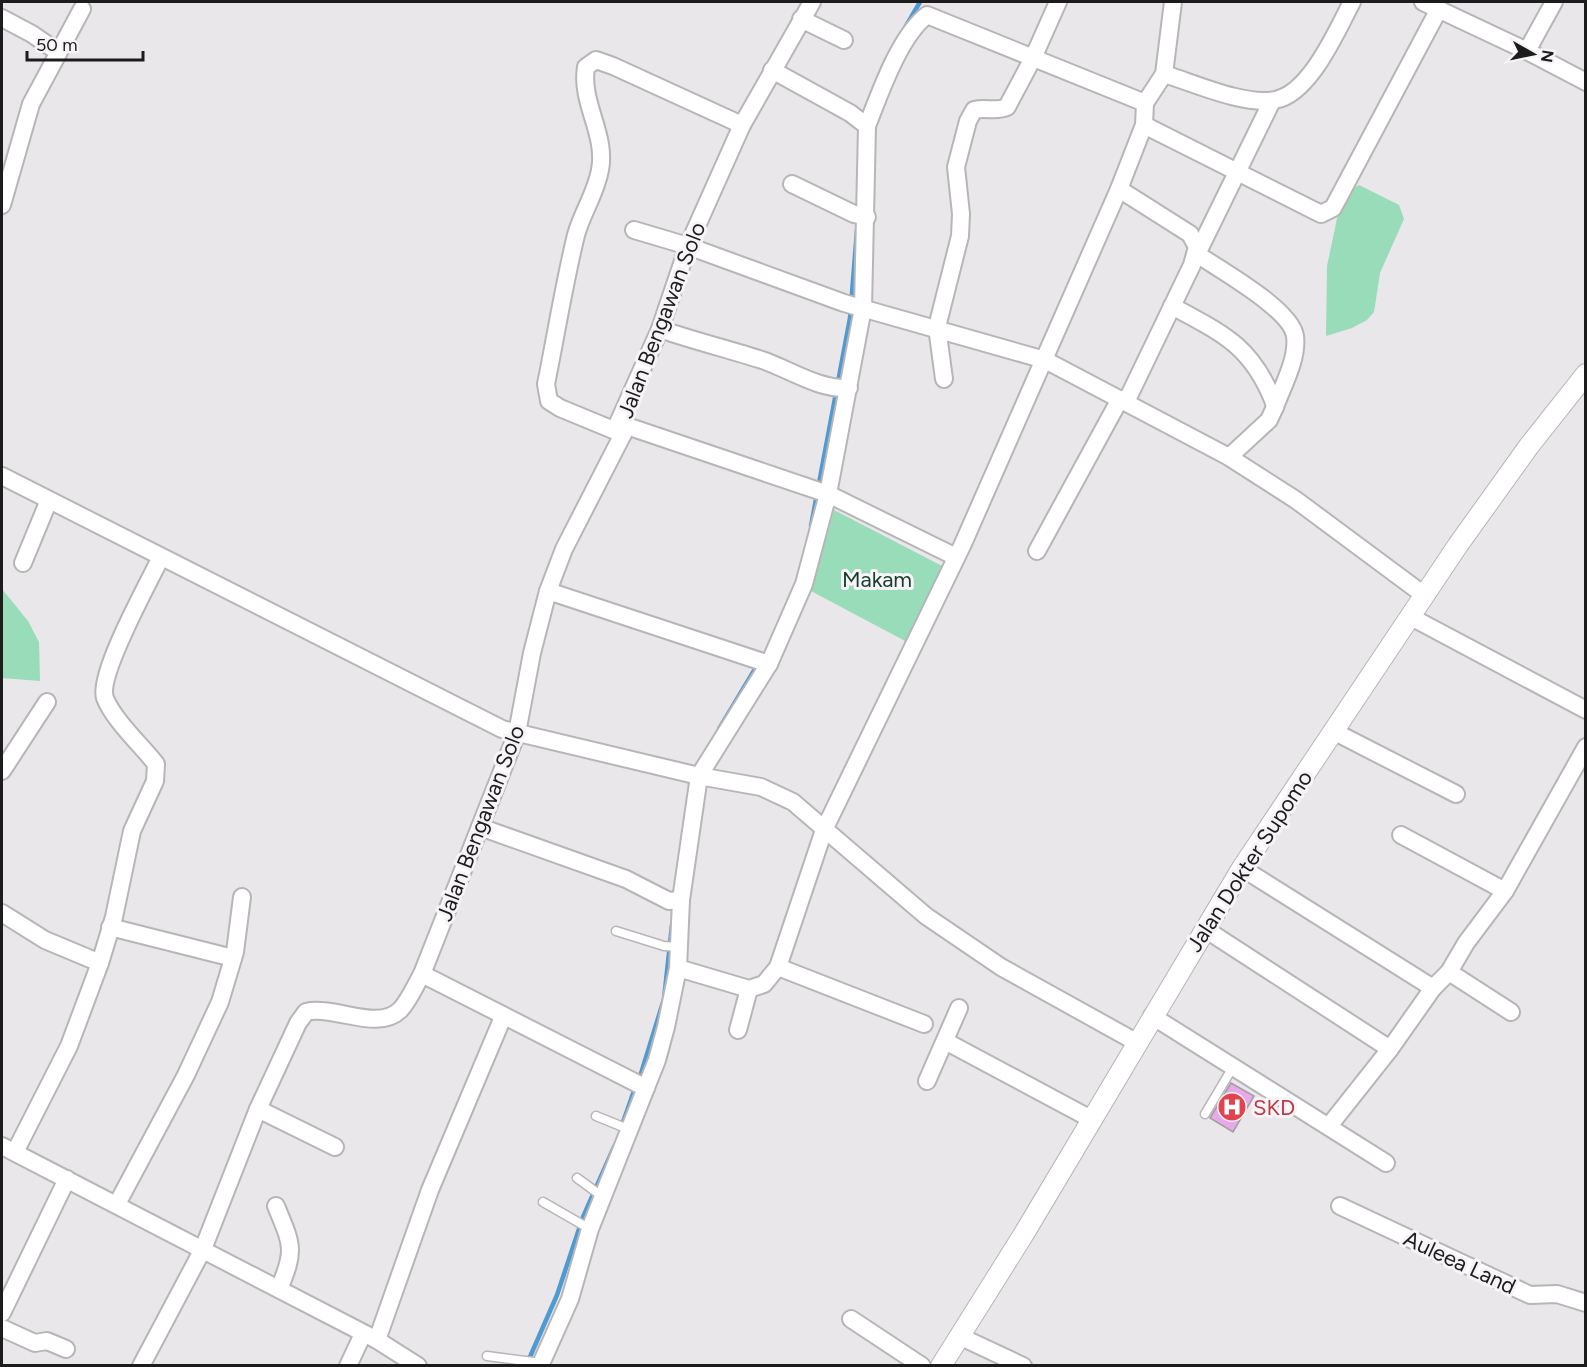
<svg xmlns="http://www.w3.org/2000/svg" width="1587" height="1367" font-family="Figtree,sans-serif">
  <style>
    .green { fill: #98dcb9 }
    .lines { fill: none; stroke-linecap: round; stroke-linejoin: round }
    .stream { stroke: #4e9ad2; stroke-width: 4.5 }
    .building { fill: #e8a9ea; stroke: #a19ea1; stroke-width: 1.5 }
    .service-casing { stroke: #b8b5b8; stroke-width: 11 }
    .minor-casing { stroke: #b8b5b8; stroke-width: 20 }
    .tertiary-casing { stroke: #b8b5b8; stroke-width: 22 }
    .service { stroke: #fff; stroke-width: 8 }
    .minor { stroke: #fff; stroke-width: 16 }
    .tertiary { stroke: #fff; stroke-width: 20 }
    .labels { text-anchor: middle; stroke-width: 6; stroke-linejoin: round; paint-order: stroke }
    .street-label { font-size: 22px; fill: #1d1c1d; stroke: #f7f4f7 }
    .park-label { font-size: 22px; fill: #153f2c; stroke: #f7f4f7 }
    .health-label { font-size: 22px; fill: #be3a42; stroke: #f7f4f7; text-anchor: start }
  </style>
  <rect width="100%" height="100%" fill="#eae7ea"/>
  <g class="green">
    <polygon points="1359,185 1399,205 1404,219 1380,273 1374,312 1367,320 1352,328 1326,336 1327,266 1342,195"/>
    <polygon points="834,510 946,568 907,642 811,591"/>
    <polygon points="2,589 28,621 39,642 40,681 2,678"/>
  </g>
  <g class="lines">
    <g class="stream">
      <polyline points="902,33 920,2"/>
      <polyline points="811,526 850,318 857,230"/>
      <polyline points="719,729 758,664"/>
      <polyline points="639,1080 664,999 672,925"/>
      <polyline points="621,1128 635,1088"/>
      <polyline points="526,1366 557,1295 583,1217 614,1147"/>
    </g>
  </g>
  <polygon class="building" points="1231,1083 1254,1096 1233,1132 1210,1118"/>
  <g class="lines">
    <g class="service-casing">
      <g id="service">
        <polyline points="616,931 664,946 679,947"/>
        <polyline points="1205,1114 1233,1067"/>
        <polyline points="596,1116 628,1129"/>
        <polyline points="577,1178 603,1197"/>
        <polyline points="543,1202 590,1229"/>
        <polyline points="487,1356 542,1363"/>
      </g>
    </g>
    <g class="minor-casing">
      <g id="minor">
        <polyline points="1423,2 1527,51 1554,2"/>
        <polyline points="2,18 32,34 58,52"/>
        <polyline points="801,19 844,40"/>
        <polyline points="1527,51 1586,82"/>
        <path d="M1164 74C1194 83 1244 106 1275 100 1310 94 1337 30 1352 2"/>
        <path d="M1272 101 1197 254C1220 270 1291 309 1295 336 1298 359 1283 385 1275 407"/>
        <polyline points="1144,125 1321,214 1333,208 1439,9"/>
        <path d="M867 126C880 93 899 37 927 15L1145 103"/>
        <polyline points="792,184 854,214 867,217"/>
        <polyline points="1119,189 1190,234 1197,247 1192,265 1126,402"/>
        <polyline points="2,205 31,104 82,9"/>
        <polyline points="634,230 688,246 844,303 1045,360 1229,457 1296,500 1424,595"/>
        <path d="M1172 306C1221 333 1250 344 1273 400L1275 407 1269 420 1229 457"/>
        <path d="M660 329C694 341 728 349 762 360 789 369 819 390 849 388"/>
        <path d="M944 379 937 327 960 236 961 214 956 167 968 121 974 110C986 107 996 112 1007 107L1033 58 1058 2"/>
        <polyline points="618,423 828,494 956,557"/>
        <path d="M623 434 560 408 549 401 546 384C556 335 564 284 576 235 582 213 596 193 600 170 607 134 580 103 586 67L596 60 613 66 742 125"/>
        <polyline points="2,476 502,729 699,776 761,787 793,802 926,916 1001,967 1136,1042"/>
        <polyline points="1037,551 1120,399"/>
        <polyline points="23,563 49,500"/>
        <polyline points="548,591 769,664"/>
        <polyline points="1411,617 1586,710"/>
        <polyline points="1333,731 1456,794"/>
        <polyline points="2,771 47,702"/>
        <polyline points="480,827 626,879 669,901 681,900"/>
        <polyline points="1401,835 1505,891"/>
        <polyline points="1242,868 1433,988"/>
        <polyline points="2,913 45,940 100,963 69,1046 15,1152"/>
        <polyline points="110,927 233,958"/>
        <polyline points="1205,929 1390,1049"/>
        <path d="M100 963 114 917 132 831 155 781 156 764C141 745 113 719 105 698 97 675 149 582 161 557"/>
        <polyline points="678,968 749,989 764,984 778,967"/>
        <polyline points="1449,972 1511,1012"/>
        <polyline points="422,974 646,1088"/>
        <polyline points="1152,1016 1386,1163"/>
        <polyline points="924,1024 778,967 824,830 962,546 1119,189 1144,125 1145,103 1164,74 1173,2"/>
        <polyline points="738,1030 749,989"/>
        <polyline points="945,1041 1091,1119"/>
        <polyline points="927,1081 959,1008"/>
        <polyline points="258,1109 335,1147"/>
        <polyline points="1329,1126 1390,1049 1433,988 1449,972 1466,943 1505,891 1586,747"/>
        <polyline points="2,1146 377,1340 418,1366"/>
        <polyline points="117,1204 186,1075 220,1002 235,952 242,897"/>
        <path d="M276 1206C292 1245 296 1249 279 1289"/>
        <polyline points="1340,1206 1530,1295 1557,1294 1586,1303"/>
        <polyline points="2,1313 67,1179"/>
        <polyline points="851,1319 922,1366"/>
        <polyline points="2,1328 35,1343 47,1341 66,1349"/>
        <polyline points="959,1336 1023,1366"/>
        <polyline points="377,1340 430,1190 503,1017"/>
        <path d="M141 1366 203 1249 258 1109 298 1023 306 1012C334 1005 378 1032 400 1010 409 1001 415 986 422 974L517 733 532 653 548 591 564 549 623 434 618 423 660 329 688 246 742 125 812 2"/>
        <polyline points="348,1366 363,1334"/>
        <polyline points="540,1366 570,1299 590,1229 657,1060 666,1027 678,968 681,900 699,776 769,664 804,584 828,494 863,308 867,126 850,113 772,70"/>
      </g>
    </g>
    <g class="tertiary-casing">
      <polyline id="tertiary" points="941,1366 1025,1232 1242,868 1458,545 1529,446 1586,374"/>
    </g>
    <use href="#service" class="service"/>
    <use href="#minor" class="minor"/>
    <use href="#tertiary" class="tertiary"/>
  </g>
  <defs>
    <g id="hospital-disc" transform="scale(1.5)"><circle r="9.5" fill="#e0444e" stroke="#f7f4f7"/><path d="M-5-5h3v3.5h4V-5h3V5h-3V1.5h-4V5h-3Z" fill="#fff"/></g>
  </defs>
  <g fill-rule="evenodd">
    <use href="#hospital-disc" x="1232" y="1107"/>
  </g>
  <g class="labels">
    <g class="street-label">
      <text transform="translate(661 320) rotate(-69)" y="8">Jalan Bengawan Solo</text>
      <text transform="translate(480 823) rotate(-69)" y="8">Jalan Bengawan Solo</text>
      <text transform="translate(1249 861) rotate(-57)" y="8">Jalan Dokter Supomo</text>
      <text transform="translate(1460 1262) rotate(25)" y="8">Auleea Land</text>
    </g>
    <g class="park-label">
      <text x="877" y="587">Makam</text>
    </g>
    <g class="health-label">
      <text x="1253" y="1115">SKD</text>
    </g>
  </g>
  <rect width="1587" height="1367" fill="none" stroke="#1d1c1d" stroke-width="6"/>
  <g transform="translate(1533 54) rotate(99)" stroke="#f7f4f7" stroke-width="4.5" paint-order="stroke">
  <path d="M0-4.5L10 22L0 15L-10 22Z" fill="#1d1c1d"/>
  <text y="-9" font-size="16" font-weight="bold" text-anchor="middle" fill="#1d1c1d">N</text>
  </g>
  <path d="M27 51v9h116v-9" fill="none" stroke="#1d1c1d" stroke-width="3"/>
  <text x="36" y="51" font-size="18" fill="#1d1c1d" stroke="#f7f4f7" stroke-width="4.5" paint-order="stroke">50 m</text>
</svg>
